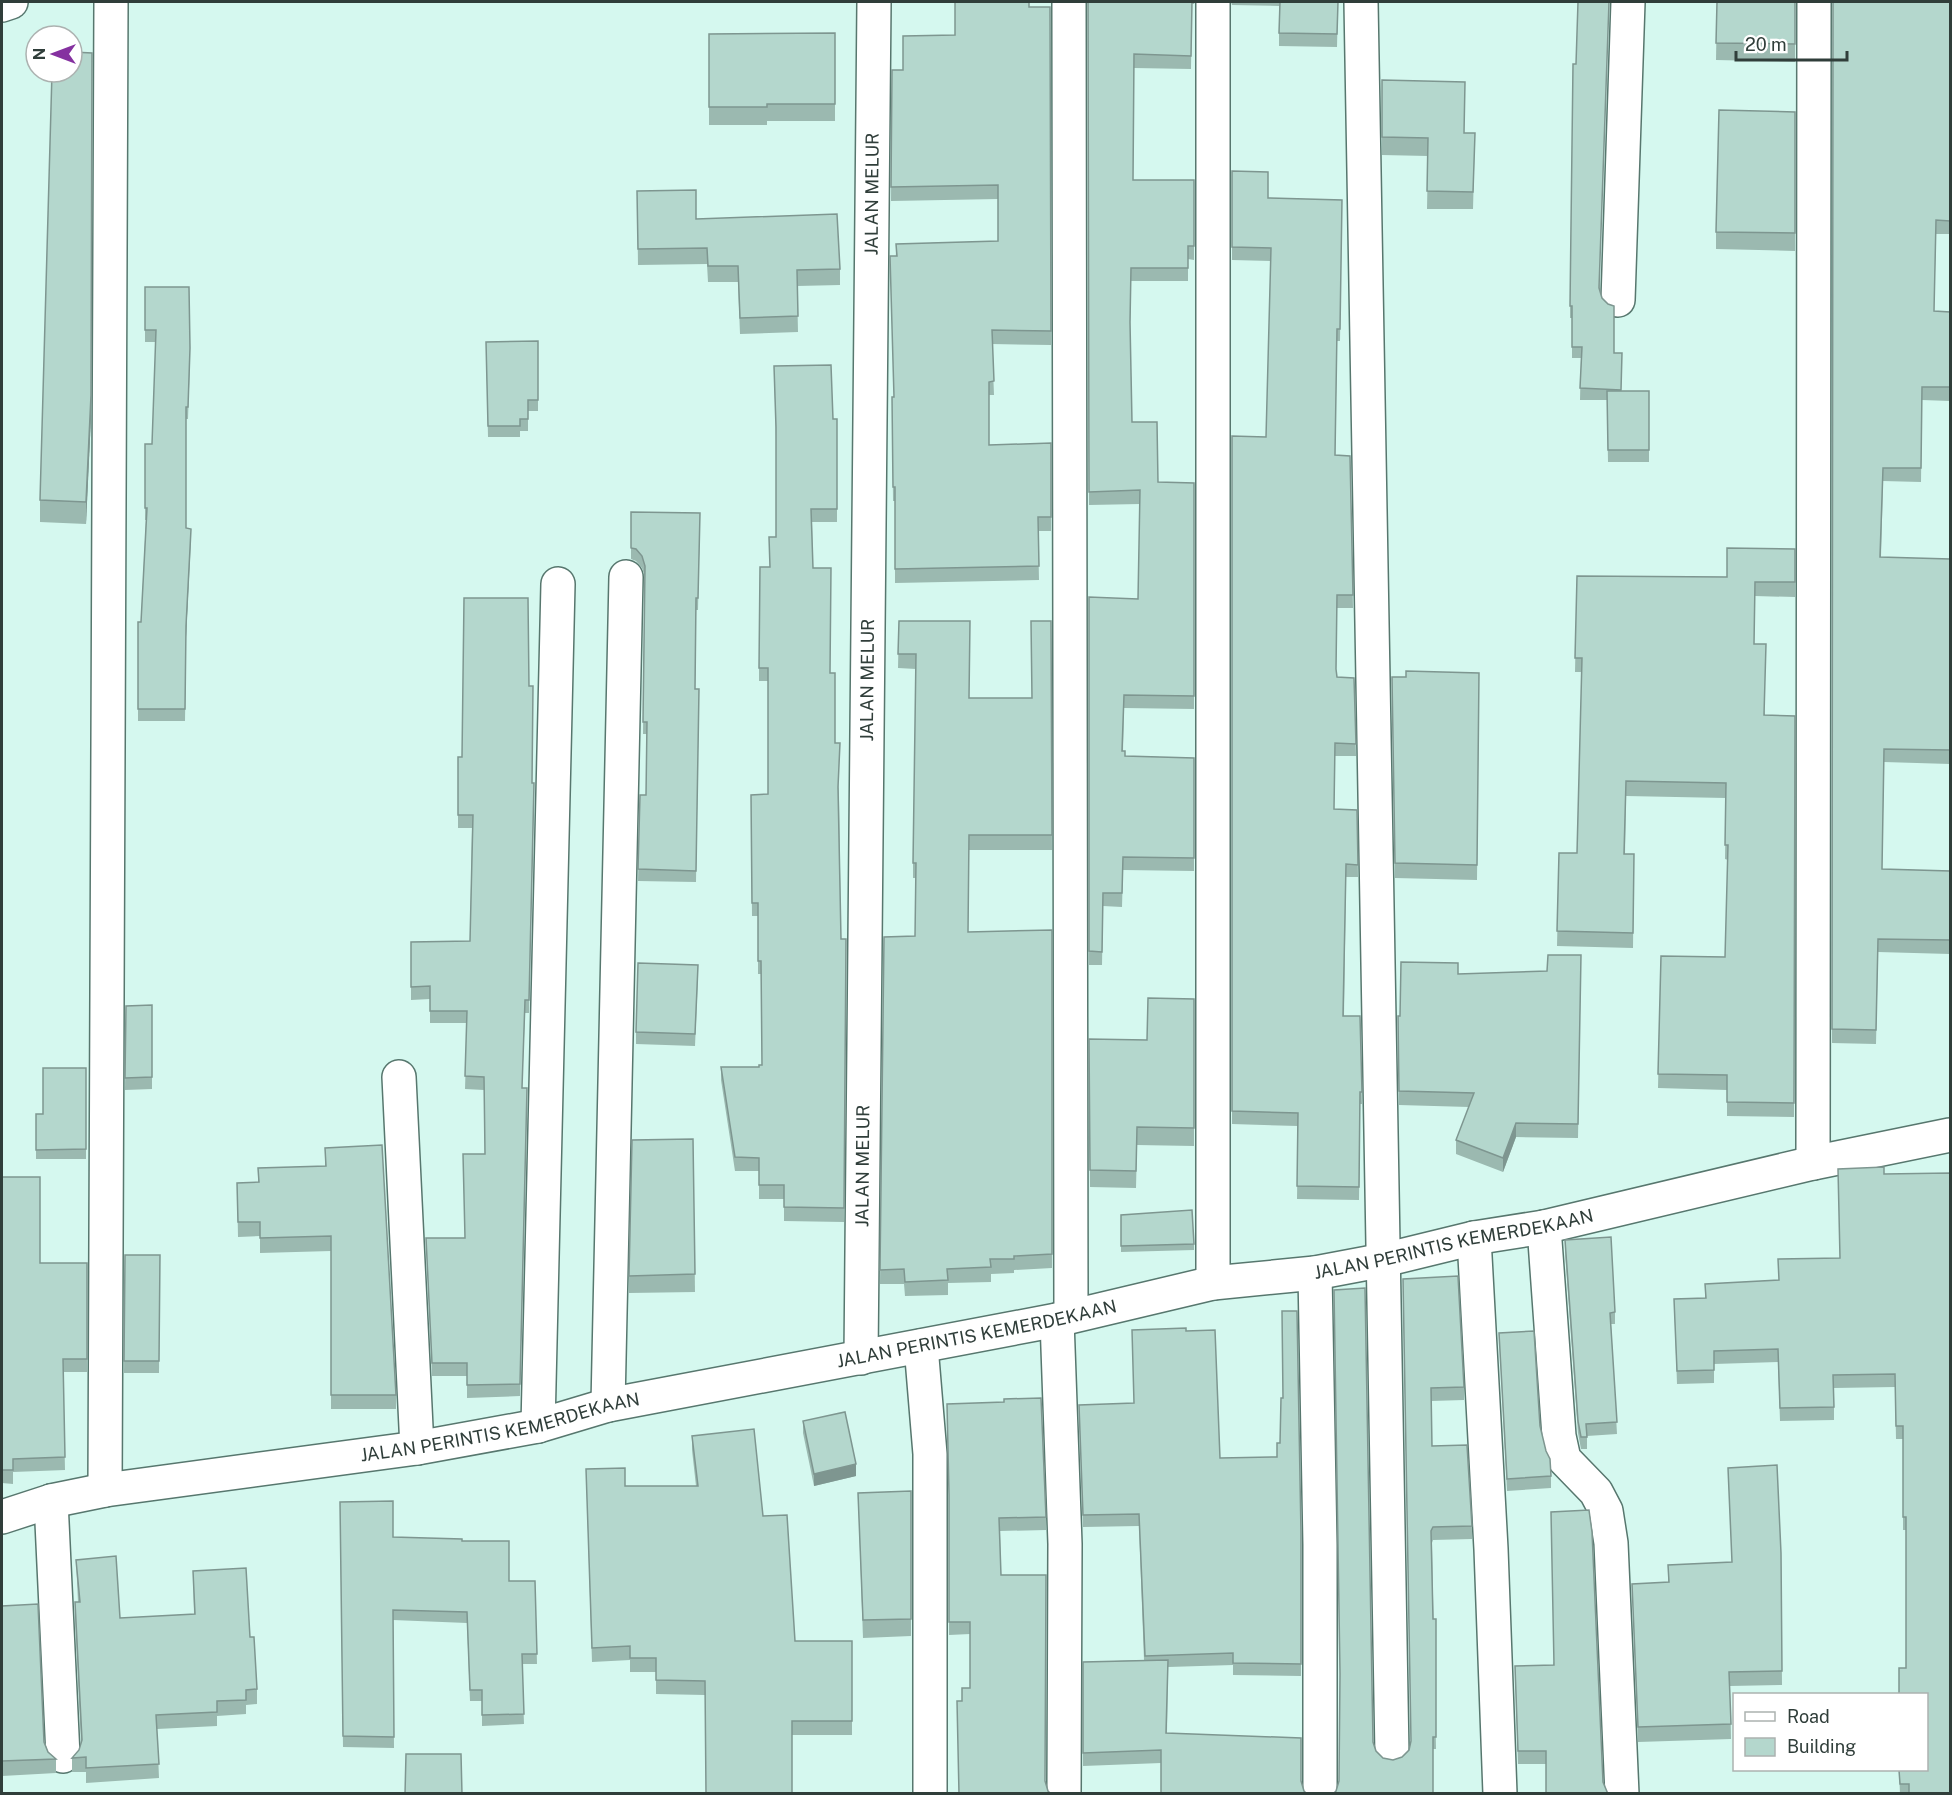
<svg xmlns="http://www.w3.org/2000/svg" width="1952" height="1795" font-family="'Public Sans',sans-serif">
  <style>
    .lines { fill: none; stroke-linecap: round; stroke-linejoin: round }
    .minor-casing { stroke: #57776e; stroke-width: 36 }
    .tertiary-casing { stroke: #57776e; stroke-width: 36 }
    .minor { stroke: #fff; stroke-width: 33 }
    .tertiary { stroke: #fff; stroke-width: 33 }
    .wall { fill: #9bb9b0 }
    .shaded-wall { fill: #7e9690 }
    .building { fill: #b4d7cd; stroke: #7e9690; stroke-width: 1.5 }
    .labels { text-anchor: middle; stroke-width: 6; stroke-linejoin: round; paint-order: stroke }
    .street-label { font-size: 18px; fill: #303e3a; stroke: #fff }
  </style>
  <rect width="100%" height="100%" fill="#d5f8ef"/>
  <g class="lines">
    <g class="minor-casing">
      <g id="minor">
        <polyline points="1069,2 1071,1316"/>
        <polyline points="1213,2 1213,1283"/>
        <polyline points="1361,2 1392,1754"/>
        <polyline points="2,5 11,2"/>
        <polyline points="1618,300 1628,2"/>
        <polyline points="399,1077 417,1448"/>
        <polyline points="1813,1163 1814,2"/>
        <polyline points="1544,1227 1559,1436 1564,1459 1596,1492 1606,1511 1611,1543 1622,1794"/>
        <polyline points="1474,1238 1491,1549 1500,1794"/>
        <polyline points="1315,1273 1320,1545 1320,1794"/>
        <polyline points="1057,1320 1065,1544 1064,1794"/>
        <polyline points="921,1346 930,1454 930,1794"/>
        <path id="s1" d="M861 1358 874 2"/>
        <polyline points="608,1405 626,577"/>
        <polyline points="538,1426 558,584"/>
        <polyline points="105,1490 111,2"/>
        <polyline points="51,1501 63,1756"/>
      </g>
    </g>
    <g class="tertiary-casing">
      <g id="tertiary">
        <path id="s2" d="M2 1517 51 1501 105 1490 417 1448 538 1426 608 1405 1057 1320 1213 1283 1315 1273 1384 1260 1474 1238 1544 1227 1813 1163 1950 1135"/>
      </g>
    </g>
    <use href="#minor" class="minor"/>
    <use href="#tertiary" class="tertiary"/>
  </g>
  <g class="wall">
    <polygon points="1088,2 1195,2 1194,4 1192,4 1191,69 1134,68 1133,180 1194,180 1194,260 1188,259 1188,281 1131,281 1130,328 1132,422 1158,482 1194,483 1194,709 1124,708 1123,751 1125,756 1194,758 1194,871 1123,870 1122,907 1103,906 1102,965 1089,965 1089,597 1138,599 1140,504 1089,505"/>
    <polygon points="1231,2 1338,2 1337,47 1279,46 1279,6 1232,5"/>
    <polygon points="1717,2 1795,2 1795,62 1716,60"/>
    <polygon points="1833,2 1950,2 1950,234 1936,234 1934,311 1950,312 1950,401 1922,400 1921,482 1883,481 1881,557 1950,559 1950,764 1884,762 1882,869 1950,871 1950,954 1878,952 1876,1044 1832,1043"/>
    <polygon points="1029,7 1050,7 1051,345 992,344 994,395 989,395 989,445 1051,443 1051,531 1038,531 1039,580 895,583 895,501 893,501 892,397 894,397 896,244 998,241 998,199 891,201 892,70 903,70 955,35"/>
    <polygon points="835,33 835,121 767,121 767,125 709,125 709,34"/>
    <polygon points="1576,64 1600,289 1614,353 1622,353 1621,391 1649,391 1649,462 1608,462 1607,400 1580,400 1581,358 1572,358 1572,318 1570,318 1570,306"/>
    <polygon points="1382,80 1464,133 1475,133 1473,209 1427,209 1428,156 1382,155"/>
    <polygon points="1795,112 1795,251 1716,249 1716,232"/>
    <polygon points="1232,171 1268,198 1342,200 1340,341 1337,341 1335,455 1350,456 1353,608 1337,608 1336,671 1337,677 1354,678 1356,756 1335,756 1334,809 1357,810 1358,877 1346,877 1344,1016 1360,1016 1362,1104 1360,1104 1359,1200 1297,1199 1298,1126 1232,1124 1232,436 1266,437 1271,261 1232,260"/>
    <polygon points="637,191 696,219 840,269 840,285 797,286 798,332 740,334 738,282 708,282 707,264 638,265"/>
    <polygon points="145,287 190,360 188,419 186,419 186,528 191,540 186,637 185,721 138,721 138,622 141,622 146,520 145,520 145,444 152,444 156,342 145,342"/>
    <polygon points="538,341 538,411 528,411 528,431 520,431 520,437 488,437 486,342"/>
    <polygon points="774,366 833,419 837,419 837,522 812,522 813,568 830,673 839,795 841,939 846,939 844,1222 784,1221 784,1199 759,1199 759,1171 735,1171 721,1080 721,1067 759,1067 762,1065 761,974 758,974 758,916 752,916 751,795 768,794 768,681 759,681 759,668 770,567 776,537 776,440"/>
    <polygon points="91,417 86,524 40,522 40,500"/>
    <polygon points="631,512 700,513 698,610 696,610 695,689 699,689 696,882 638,881 640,795 646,795 647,734 643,734 645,577 642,568 636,561 631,559"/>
    <polygon points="1795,549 1795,597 1755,596 1754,644 1765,715 1795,716 1794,1117 1727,1116 1727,1090 1658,1088 1661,956 1725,957 1728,860 1725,859 1726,798 1626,796 1625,854 1634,854 1633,948 1557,946 1559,853 1577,853 1582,672 1575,672 1577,576 1727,577"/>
    <polygon points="899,621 969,698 1032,698 1051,621 1052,850 969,850 968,932 1052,930 1052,1268 1014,1270 1014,1273 991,1274 991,1282 948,1283 948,1295 905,1296 904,1284 880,1284 884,937 915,936 916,878 913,878 913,863 916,669 898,668"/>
    <polygon points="1479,673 1477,880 1395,878 1392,677 1406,677"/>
    <polygon points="529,686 532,783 534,796 529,1013 525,1013 522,1088 527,1101 520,1396 467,1398 467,1376 432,1376 426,1238 465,1238 485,1154 484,1090 465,1089 467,1023 430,1023 430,999 411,1000 411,942 470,941 472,828 458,828 458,757 462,757"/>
    <polygon points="1581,955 1578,1138 1516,1137 1503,1172 1456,1154 1456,1140 1469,1107 1399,1105 1398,1016 1400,1016 1458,974 1547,971"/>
    <polygon points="698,977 695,1046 636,1044 636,1032"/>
    <polygon points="1194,999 1194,1146 1137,1145 1136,1188 1090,1187 1089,1039 1147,1040"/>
    <polygon points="152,1005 152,1089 125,1090 126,1006"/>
    <polygon points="86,1068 86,1159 36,1159 36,1114 43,1114"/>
    <polygon points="693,1139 695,1292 629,1293 629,1276"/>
    <polygon points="325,1148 396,1395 396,1409 331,1409 331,1251 260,1253 260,1236 238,1237 237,1183 258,1183 258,1168 325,1166"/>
    <polygon points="1884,1174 1950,1794 1900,1794 1899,1770 1906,1668 1906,1530 1903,1530 1903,1439 1896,1439 1895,1387 1834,1388 1834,1420 1780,1421 1778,1362 1714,1364 1714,1383 1677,1384 1674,1299 1705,1298 1705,1284 1778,1280 1840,1258"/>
    <polygon points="2,1177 40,1263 87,1263 87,1372 63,1372 65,1470 13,1472 13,1484 2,1483"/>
    <polygon points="1121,1215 1194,1244 1194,1250 1121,1252"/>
    <polygon points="1565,1240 1615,1312 1615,1324 1611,1324 1617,1434 1587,1436 1587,1449 1581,1449 1578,1433 1565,1252"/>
    <polygon points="125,1255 160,1255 159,1373 124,1373"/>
    <polygon points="1403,1279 1464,1387 1464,1400 1431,1401 1432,1446 1472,1526 1472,1539 1433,1540 1432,1543 1436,1749 1433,1749 1336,1791 1373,1742 1376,1751 1383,1758 1393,1760 1402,1757 1409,1750 1411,1742"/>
    <polygon points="1186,1331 1220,1458 1301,1533 1301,1676 1233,1675 1233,1665 1168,1667 1167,1733 1301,1781 1304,1791 1161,1763 1083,1766 1083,1662 1144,1660 1139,1526 1083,1527 1079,1417 1134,1403"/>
    <polygon points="1499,1333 1540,1426 1551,1476 1551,1488 1507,1491"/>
    <polygon points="803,1421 856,1476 814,1486 803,1433"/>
    <polygon points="692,1436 763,1516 795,1641 852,1641 852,1735 792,1735 705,1695 656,1694 656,1672 630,1672 630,1660 592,1662 586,1469 625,1486 696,1486 692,1450"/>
    <polygon points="1728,1468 1781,1553 1782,1685 1730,1686 1731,1739 1638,1742 1632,1584 1668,1582 1668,1565 1732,1562"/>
    <polygon points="911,1491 911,1636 863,1638 858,1493"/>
    <polygon points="340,1502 393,1537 462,1541 509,1581 535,1581 537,1664 522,1664 524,1724 482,1726 482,1701 470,1701 467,1623 393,1620 394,1748 343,1747"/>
    <polygon points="949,1505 1046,1517 1046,1530 1000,1531 1001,1575 1046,1575 962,1701 970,1688 970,1634 949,1635"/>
    <polygon points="1589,1510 1546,1764 1518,1764 1515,1666 1553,1665"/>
    <polygon points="76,1560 120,1618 194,1614 193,1571 250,1637 257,1689 257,1704 246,1705 246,1714 217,1716 217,1726 157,1729 159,1778 86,1783 86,1772 72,1772 72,1758 79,1750 81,1743 75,1617 75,1602 78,1602"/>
    <polygon points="2,1606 48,1752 56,1759 56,1773 2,1776"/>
  </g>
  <g class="shaded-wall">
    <polygon points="92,53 91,417 86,524 86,502"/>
    <polygon points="191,529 186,637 185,721 186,626"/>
    <polygon points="1516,1123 1516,1137 1503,1172 1503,1158"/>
    <polygon points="856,1464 856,1476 814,1486 814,1474"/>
  </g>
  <g class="building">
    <polygon points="955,2 1029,2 1029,7 1050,7 1051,331 992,330 994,381 989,382 989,445 1051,443 1051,517 1038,517 1039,566 895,569 895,487 893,487 892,397 894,397 890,256 897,256 896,244 998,241 998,185 891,187 892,70 903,70 903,36 955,35"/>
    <polygon points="1088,2 1192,2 1191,56 1134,54 1133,180 1194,180 1194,246 1188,246 1188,268 1131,268 1130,322 1132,422 1157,422 1158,482 1194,483 1194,696 1124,695 1122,751 1125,751 1125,756 1194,758 1194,858 1123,857 1122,893 1103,893 1102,952 1089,951 1089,597 1138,599 1140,490 1089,492"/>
    <polygon points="1280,2 1338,2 1337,34 1279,33"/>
    <polygon points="1578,2 1609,2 1599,288 1602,298 1608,304 1614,306 1614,353 1622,353 1621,390 1580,388 1582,347 1572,347 1572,306 1570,306 1573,64 1576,64"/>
    <polygon points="1717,2 1795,2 1795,44 1716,43"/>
    <polygon points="1833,2 1950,2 1950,221 1936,220 1934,311 1950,312 1950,387 1922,387 1921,468 1883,468 1880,557 1950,559 1950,750 1884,749 1882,869 1950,871 1950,940 1878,939 1876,1030 1832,1029"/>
    <polygon points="835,33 835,104 767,104 767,107 709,107 709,34"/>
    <polygon points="72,52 92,53 91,395 86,502 40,500 52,72 72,72"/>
    <polygon points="1382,80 1465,82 1464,133 1475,133 1473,192 1427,191 1428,138 1382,137"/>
    <polygon points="1719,110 1795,112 1795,233 1716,232"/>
    <polygon points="1232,171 1268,172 1268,198 1342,200 1340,329 1337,329 1335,455 1350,456 1353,595 1337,595 1336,669 1337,677 1354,678 1356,744 1335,743 1334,809 1357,810 1358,865 1346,864 1343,1016 1360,1016 1362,1092 1360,1092 1359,1187 1297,1186 1298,1113 1232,1111 1232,436 1266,437 1271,248 1232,247"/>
    <polygon points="696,190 696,219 837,214 840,269 797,270 798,316 740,318 738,266 708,266 707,248 638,249 637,191"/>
    <polygon points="145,287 189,287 190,348 188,407 186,407 186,528 191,529 186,626 185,709 138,709 138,622 141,622 147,508 145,508 145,444 152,444 156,330 145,330"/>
    <polygon points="538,341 538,400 528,400 528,419 520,419 520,426 488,426 486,342"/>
    <polygon points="831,365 833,419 837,419 837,509 811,509 813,568 831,568 830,673 835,673 835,743 840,743 838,787 841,939 846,939 844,1208 784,1207 784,1185 759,1185 759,1158 735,1157 721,1067 759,1067 759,1065 762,1065 761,961 758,961 758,903 752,903 751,795 768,794 768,668 759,668 760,567 770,567 769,537 776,537 776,427 774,366"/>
    <polygon points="1607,391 1649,391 1649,450 1608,450"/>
    <polygon points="631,512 700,513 698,598 696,598 695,689 699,689 696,871 638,869 640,795 646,795 647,722 643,722 645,566 642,556 636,549 631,548"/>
    <polygon points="1727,548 1795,549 1795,582 1755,582 1754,644 1766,644 1764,715 1795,716 1794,1103 1727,1102 1727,1075 1658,1074 1661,956 1725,957 1728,845 1725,845 1726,783 1626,781 1624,854 1634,854 1633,933 1557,931 1559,853 1577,853 1582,658 1575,658 1577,576 1727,577"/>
    <polygon points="464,598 528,598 529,686 533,686 532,783 534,783 529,1000 525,1000 522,1088 527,1088 520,1384 467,1385 467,1363 432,1363 426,1238 465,1238 463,1154 485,1154 484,1077 465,1076 467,1011 430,1011 430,986 411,987 411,942 470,941 473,815 458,815 458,757 462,757"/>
    <polygon points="899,621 970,621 969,698 1032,698 1031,621 1051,621 1052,835 969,835 968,932 1052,930 1052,1254 1014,1256 1014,1259 990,1259 991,1267 947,1269 948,1280 905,1282 904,1269 880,1270 884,937 915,936 916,863 913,863 916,654 898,654"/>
    <polygon points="1406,671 1479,673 1477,865 1395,863 1392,677 1406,677"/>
    <polygon points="1548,955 1581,955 1578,1124 1516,1123 1503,1158 1456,1140 1474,1093 1399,1091 1398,1016 1400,1016 1401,962 1458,963 1458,974 1547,971"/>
    <polygon points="638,963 698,965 695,1034 636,1032"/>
    <polygon points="1148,998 1194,999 1194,1128 1137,1127 1136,1171 1090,1170 1089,1039 1147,1040"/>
    <polygon points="152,1005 152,1077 125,1078 126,1006"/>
    <polygon points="43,1068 86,1068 86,1149 36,1150 36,1114 43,1114"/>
    <polygon points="693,1139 695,1274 629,1276 632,1140"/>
    <polygon points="382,1145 396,1395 331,1395 331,1236 260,1238 260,1222 238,1222 237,1183 259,1182 258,1168 326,1166 325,1148"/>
    <polygon points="1884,1167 1884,1174 1950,1173 1950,1794 1909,1794 1909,1784 1900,1784 1899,1770 1926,1770 1926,1695 1899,1695 1899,1668 1906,1668 1906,1517 1903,1517 1903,1426 1896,1426 1895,1374 1833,1375 1834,1407 1780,1408 1778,1349 1714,1351 1714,1370 1677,1371 1674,1299 1706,1298 1705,1284 1779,1280 1778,1259 1840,1258 1838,1169"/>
    <polygon points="2,1177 40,1177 40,1263 87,1263 87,1359 63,1359 65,1457 13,1459 13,1470 2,1470"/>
    <polygon points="1192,1210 1194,1244 1121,1246 1121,1215"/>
    <polygon points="1611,1237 1615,1312 1610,1313 1617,1422 1586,1424 1587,1437 1581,1437 1578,1421 1565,1240"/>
    <polygon points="125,1255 160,1255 159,1361 124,1361"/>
    <polygon points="1458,1276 1464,1387 1431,1388 1432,1446 1467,1445 1472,1526 1433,1527 1431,1531 1433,1619 1436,1619 1436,1737 1433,1737 1433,1794 1333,1794 1336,1791 1339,1781 1340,1674 1334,1290 1365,1288 1373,1742 1376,1751 1383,1758 1393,1760 1402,1757 1409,1750 1411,1741 1403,1279"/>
    <polygon points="1282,1311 1297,1311 1301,1533 1301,1664 1233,1663 1233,1653 1145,1656 1139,1514 1083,1515 1079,1405 1134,1403 1132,1330 1186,1328 1186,1331 1215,1330 1220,1458 1277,1457 1277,1443 1280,1443 1281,1398 1283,1398"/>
    <polygon points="1534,1331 1540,1426 1546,1451 1550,1459 1551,1476 1507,1479 1499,1333"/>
    <polygon points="1041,1398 1046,1517 999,1518 1001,1575 1046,1575 1045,1781 1048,1791 1051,1794 959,1794 957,1701 962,1701 962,1688 970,1688 970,1622 949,1622 949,1495 947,1404 1004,1402 1004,1399"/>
    <polygon points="845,1412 856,1464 814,1474 803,1421"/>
    <polygon points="754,1429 763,1516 787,1515 795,1641 852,1641 852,1721 792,1721 792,1794 706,1794 705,1681 656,1680 656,1658 630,1658 630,1646 592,1648 586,1469 625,1468 625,1486 698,1486 692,1436"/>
    <polygon points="1777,1465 1781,1553 1782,1671 1729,1672 1731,1724 1638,1727 1632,1584 1669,1582 1668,1565 1732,1562 1728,1468"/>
    <polygon points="911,1491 911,1619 863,1620 858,1493"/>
    <polygon points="393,1501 393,1537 462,1539 462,1541 509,1541 509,1581 535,1581 537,1654 522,1654 524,1714 482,1715 482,1690 470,1690 467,1612 393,1610 394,1737 343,1736 340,1502"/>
    <polygon points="1589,1510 1592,1532 1603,1782 1608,1794 1546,1794 1546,1751 1518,1751 1515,1666 1554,1665 1551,1512"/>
    <polygon points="116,1556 120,1618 195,1614 193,1571 246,1568 250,1637 254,1637 257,1689 246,1690 246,1700 217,1701 217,1712 156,1715 159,1764 86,1768 86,1757 72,1758 79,1750 82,1740 75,1602 80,1602 76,1560"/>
    <polygon points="38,1604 44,1742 48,1752 56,1759 2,1761 2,1606"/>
    <polygon points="1168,1660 1166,1733 1301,1738 1301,1781 1304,1791 1307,1794 1161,1794 1161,1750 1083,1753 1083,1662"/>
    <polygon points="406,1754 461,1754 462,1794 405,1794"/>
  </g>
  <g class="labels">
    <g class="street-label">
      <text dy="6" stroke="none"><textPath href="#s1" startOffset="1164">JALAN MELUR</textPath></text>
      <text dy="6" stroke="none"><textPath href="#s1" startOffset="678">JALAN MELUR</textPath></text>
      <text dy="6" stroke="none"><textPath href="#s1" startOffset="192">JALAN MELUR</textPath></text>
      <text dy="6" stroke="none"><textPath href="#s2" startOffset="1479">JALAN PERINTIS KEMERDEKAAN</textPath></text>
      <text dy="6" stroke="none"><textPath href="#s2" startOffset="993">JALAN PERINTIS KEMERDEKAAN</textPath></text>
      <text dy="6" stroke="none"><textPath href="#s2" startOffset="507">JALAN PERINTIS KEMERDEKAAN</textPath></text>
    </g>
  </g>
  <rect width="1952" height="1795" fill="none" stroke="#303e3a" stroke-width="6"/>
  <rect x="1733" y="1693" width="195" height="78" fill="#ffffff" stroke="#acb2b0" stroke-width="1.5"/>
  <rect x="1745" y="1712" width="30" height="9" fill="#ffffff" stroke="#acb2b0" stroke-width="1.5"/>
  <text x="1787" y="1723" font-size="18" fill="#303e3a">Road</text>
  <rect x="1745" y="1738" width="30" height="18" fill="#b4d7cd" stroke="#acb2b0" stroke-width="1.5"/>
  <text x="1787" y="1753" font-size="18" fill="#303e3a">Building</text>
  <g transform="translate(54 54) rotate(270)"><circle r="28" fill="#ffffff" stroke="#acb2b0" stroke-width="1.5"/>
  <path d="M0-4.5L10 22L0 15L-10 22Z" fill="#8531a0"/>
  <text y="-9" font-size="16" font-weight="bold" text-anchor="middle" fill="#303e3a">N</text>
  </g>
  <path d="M1736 51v9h111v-9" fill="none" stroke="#303e3a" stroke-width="3"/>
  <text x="1745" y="51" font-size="18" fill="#303e3a" stroke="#ffffff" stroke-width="4.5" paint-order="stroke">20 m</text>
</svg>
